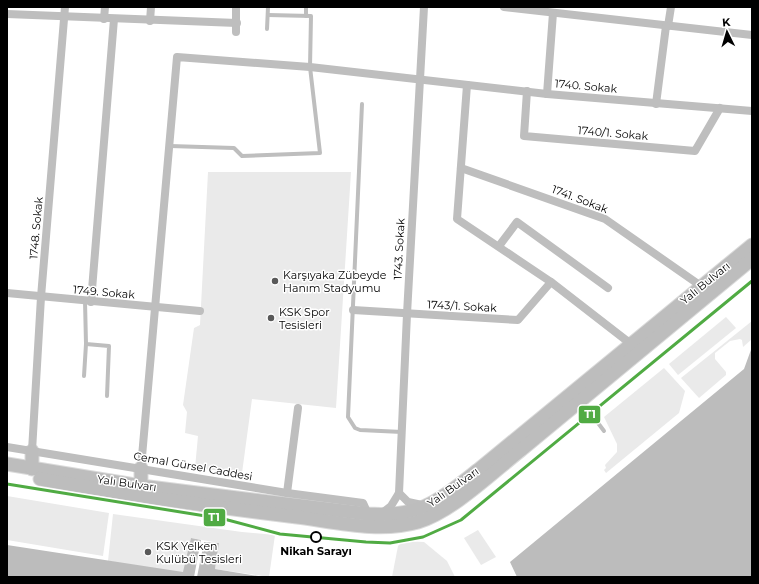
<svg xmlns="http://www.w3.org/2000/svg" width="759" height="584" font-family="Montserrat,sans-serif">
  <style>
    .green { fill: #eaeaea }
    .water { fill: #bcbcbc }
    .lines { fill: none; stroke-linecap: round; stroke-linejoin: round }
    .primary-casing { stroke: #dbdbdb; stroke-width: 15 }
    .lane { stroke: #bebebe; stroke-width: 4 }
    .street { stroke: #bebebe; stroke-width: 8 }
    .primary { stroke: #bdbdbd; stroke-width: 13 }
    .tram-1-casing { stroke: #fff; stroke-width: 6 }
    .tram-1 { stroke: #50ab43; stroke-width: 3 }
    .poi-dot { fill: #595959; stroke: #fff; stroke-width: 1.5 }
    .stop-dot { fill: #fff; stroke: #000; stroke-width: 2 }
    .labels { text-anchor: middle; stroke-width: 3; stroke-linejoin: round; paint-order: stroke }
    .street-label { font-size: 11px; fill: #000; stroke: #fff }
    .poi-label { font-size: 11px; fill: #000; stroke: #fff; text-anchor: start }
    .stop-label { font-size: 11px; font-weight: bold; fill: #000; stroke: #fff }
    .line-badge { stroke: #fff; stroke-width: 1.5 }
    .badge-label { font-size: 11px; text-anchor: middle; font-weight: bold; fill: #fff }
  </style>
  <rect width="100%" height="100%" fill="#fff"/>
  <g class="green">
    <polygon points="208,172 351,172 336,408 252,399 242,473 195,468 198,436 185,433 187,412 183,405 194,328 200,325"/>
    <polygon points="726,317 736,328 678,375 669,364"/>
    <polygon points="752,321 752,339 743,347 742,340 740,339 730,341 715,353 715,359 726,372 726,375 699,398 681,378"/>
    <polygon points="664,368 685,391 679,413 606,473 604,470 606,468 605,465 617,452 617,444 604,417"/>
    <polygon points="7,496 109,513 103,556 7,540"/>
    <polygon points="113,514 242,532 275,535 269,577 215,569 219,543 191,538 184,573 108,561"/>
    <polygon points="478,530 496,557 481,565 464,538"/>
    <polygon points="403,541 424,542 447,561 455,577 392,577 398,546"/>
  </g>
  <g class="water">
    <polygon points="752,347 752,577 517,577 510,562 744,369"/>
    <polygon points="191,538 201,540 194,577 7,577 7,545 183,572"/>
    <polygon points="204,542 219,543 215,569 264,577 197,577"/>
  </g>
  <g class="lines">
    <g class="primary-casing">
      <g id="primary">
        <path d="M7 464 141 486 368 514C421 518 439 500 478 470L752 245"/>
        <polyline points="141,468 141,486"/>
        <polyline points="32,469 32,451"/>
        <path d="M40 479C125 494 211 507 297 517 336 522 379 533 418 522 452 512 493 472 521 450 598 387 675 323 752 259"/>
      </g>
    </g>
    <g class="lane">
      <polyline points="306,16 306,7"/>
      <polyline points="267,29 268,7"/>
      <polyline points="362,104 348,417 355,428 360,430 402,432"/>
      <polyline points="170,146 234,148 242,156 320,153 310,67 311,16 268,15"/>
      <polyline points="85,301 86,344 109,346 107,396"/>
      <polyline points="84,376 86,344"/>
      <polyline points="583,403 604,431"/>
    </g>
    <g class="street">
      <polyline points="236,7 236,32"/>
      <polyline points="504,7 752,35"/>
      <polyline points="7,14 237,23"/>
      <polyline points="104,19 105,7"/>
      <polyline points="150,21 151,7"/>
      <polyline points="668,26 671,7"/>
      <polyline points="467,85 457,219 551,282 631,344"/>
      <polyline points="527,91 524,136 695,151 720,108"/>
      <polyline points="547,94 553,13"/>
      <polyline points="656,104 666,26"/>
      <polyline points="461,168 605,219 701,286"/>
      <polyline points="499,246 517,222 608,288"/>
      <polyline points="7,293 200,311"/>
      <polyline points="91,302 114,19"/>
      <polyline points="353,310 518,320 551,282"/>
      <polyline points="7,447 287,493 363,503 368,514"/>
      <polyline points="32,451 41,297 65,7"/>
      <polyline points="141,468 177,57 310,67 547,94 752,111"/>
      <polyline points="287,493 298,408"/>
      <polyline points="399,493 408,502 422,505"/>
      <polyline points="381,514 391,506 399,493 407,314 424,7"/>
    </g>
    <use href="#primary" class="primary"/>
    <g class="tram-1-casing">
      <polyline id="tram-1" points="7,484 224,519 280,534 366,542 390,543 423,537 461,520 752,281"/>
    </g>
    <use href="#tram-1" class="tram-1"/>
  </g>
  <g class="poi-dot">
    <circle cx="275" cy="281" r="4"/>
    <circle cx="271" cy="318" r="4"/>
    <circle cx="148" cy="552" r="4"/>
  </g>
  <circle class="stop-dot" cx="316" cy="537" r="5"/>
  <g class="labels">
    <g class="street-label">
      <text transform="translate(586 86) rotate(5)" y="4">1740. Sokak</text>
      <text transform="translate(613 133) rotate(5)" y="4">1740/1. Sokak</text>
      <text transform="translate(580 199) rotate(21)" y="4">1741. Sokak</text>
      <text transform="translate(36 228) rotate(-85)" y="4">1748. Sokak</text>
      <text transform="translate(399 249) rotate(-87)" y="4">1743. Sokak</text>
      <text transform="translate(705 283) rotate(-39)" y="4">Yalı Bulvarı</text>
      <text transform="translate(104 292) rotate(5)" y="4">1749. Sokak</text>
      <text transform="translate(462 306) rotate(3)" y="4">1743/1. Sokak</text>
      <text transform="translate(193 466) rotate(10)" y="4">Cemal Gürsel Caddesi</text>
      <text transform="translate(127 483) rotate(8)" y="4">Yalı Bulvarı</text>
      <text transform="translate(453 487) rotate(-35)" y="4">Yalı Bulvarı</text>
    </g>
    <g class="poi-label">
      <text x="283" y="279">Karşıyaka Zübeyde<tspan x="283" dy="13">Hanım Stadyumu</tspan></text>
      <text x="279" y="316">KSK Spor<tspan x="279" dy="13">Tesisleri</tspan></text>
      <text x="156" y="550">KSK Yelken<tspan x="156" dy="13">Kulübü Tesisleri</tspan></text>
    </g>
    <g class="stop-label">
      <text x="316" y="555">Nikah Sarayı</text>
    </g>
  </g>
  <g class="line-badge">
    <rect x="578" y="405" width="23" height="19" rx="4" fill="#50ab43"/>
    <rect x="203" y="508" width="23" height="19" rx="4" fill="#50ab43"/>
  </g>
  <g class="badge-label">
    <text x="590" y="418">T1</text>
    <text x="214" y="521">T1</text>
  </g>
  <rect width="759" height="584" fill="none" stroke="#000000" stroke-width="16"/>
  <g transform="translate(727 32) rotate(355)" stroke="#ffffff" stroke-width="3" paint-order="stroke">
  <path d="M0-3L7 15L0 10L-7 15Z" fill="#000000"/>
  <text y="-6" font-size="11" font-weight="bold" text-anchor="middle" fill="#000000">K</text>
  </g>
</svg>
